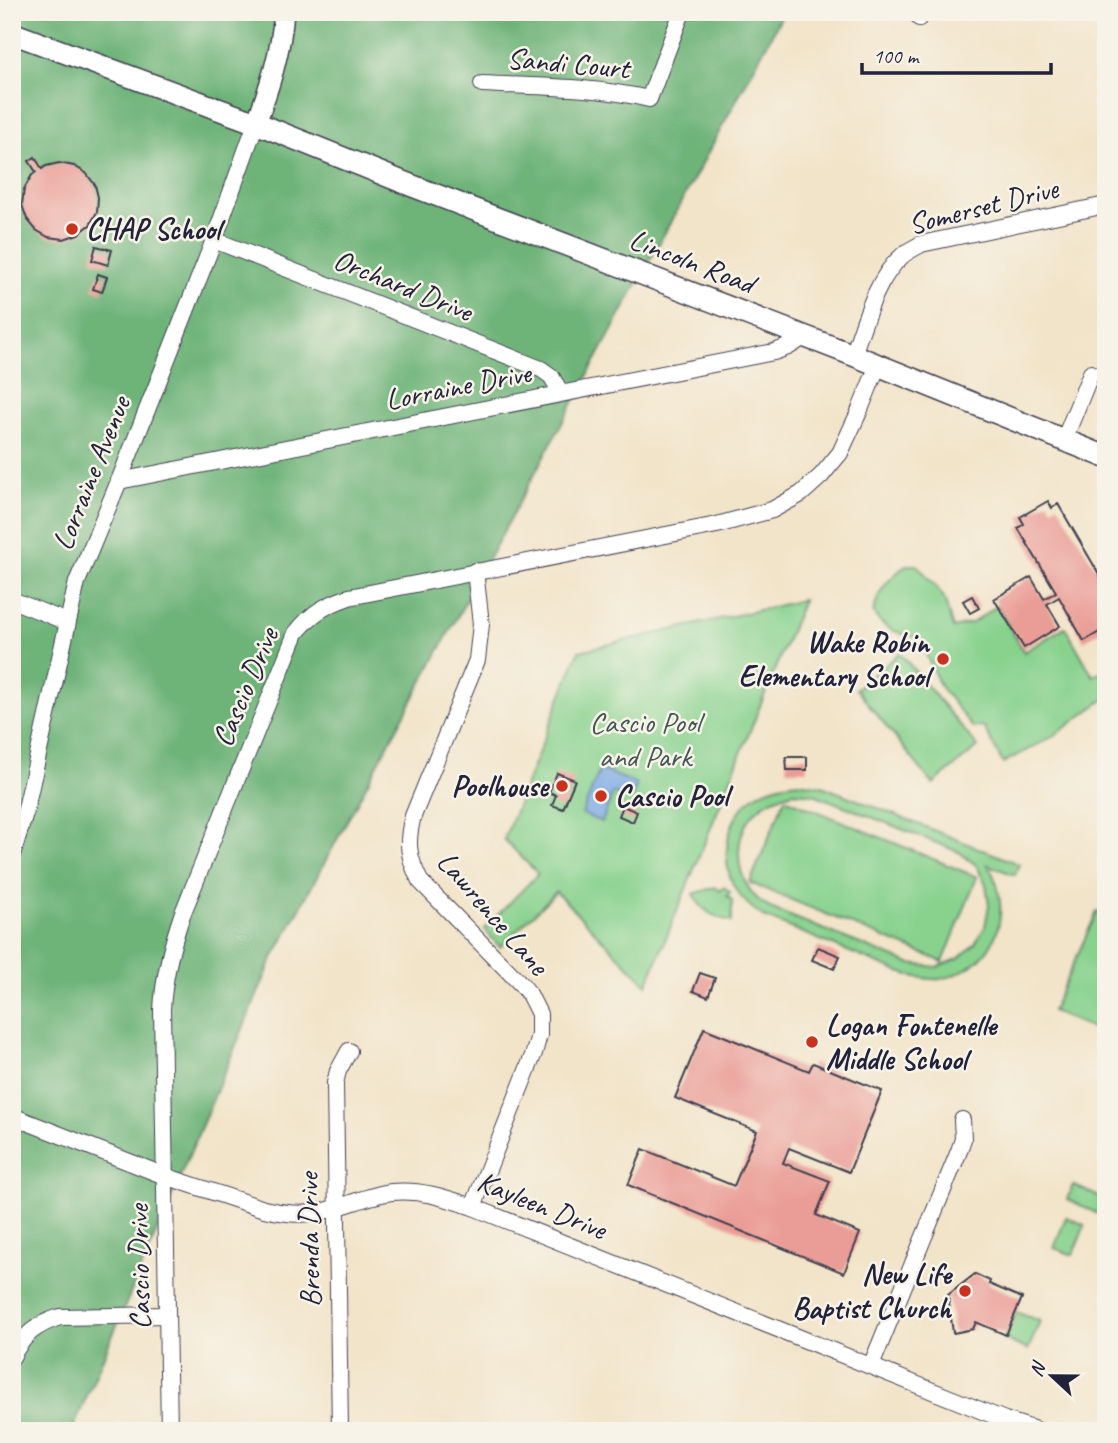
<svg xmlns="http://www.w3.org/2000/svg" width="1118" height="1443" font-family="Caveat,sans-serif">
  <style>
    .green { fill: #88d28e; stroke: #557a64; stroke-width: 2; fill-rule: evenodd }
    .forest { fill: #6eb479; stroke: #486b5a; stroke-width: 2 }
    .water { fill: #7aa9e4; stroke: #4e6690; stroke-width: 2 }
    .building { fill: #ea9d96 }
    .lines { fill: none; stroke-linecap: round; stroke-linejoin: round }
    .minor-casing { stroke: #413f50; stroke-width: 18 }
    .tertiary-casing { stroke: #413f50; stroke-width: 22 }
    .secondary-casing { stroke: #413f50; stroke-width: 24 }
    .minor { stroke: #fff; stroke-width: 16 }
    .tertiary { stroke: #fff; stroke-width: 19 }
    .secondary { stroke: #fff; stroke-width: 21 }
    .poi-dot { fill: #c8321e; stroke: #f7f3e8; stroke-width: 2.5 }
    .labels { text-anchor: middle; stroke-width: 5; stroke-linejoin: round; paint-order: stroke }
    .street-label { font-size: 30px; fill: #22223b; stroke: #f7f3e8 }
    .poi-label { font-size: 30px; font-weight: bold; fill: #22223b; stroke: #f7f3e8; text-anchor: start }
    .park-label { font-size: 30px; fill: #415754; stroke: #f7f3e8 }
  </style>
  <rect width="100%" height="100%" fill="#f7f3e8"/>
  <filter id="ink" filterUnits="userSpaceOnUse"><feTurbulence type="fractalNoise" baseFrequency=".0143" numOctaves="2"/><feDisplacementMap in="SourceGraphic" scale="14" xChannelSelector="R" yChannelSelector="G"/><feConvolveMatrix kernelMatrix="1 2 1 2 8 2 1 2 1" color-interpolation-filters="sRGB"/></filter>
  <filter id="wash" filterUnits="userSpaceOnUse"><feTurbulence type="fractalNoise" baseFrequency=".00686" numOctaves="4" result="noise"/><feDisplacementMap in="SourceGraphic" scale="28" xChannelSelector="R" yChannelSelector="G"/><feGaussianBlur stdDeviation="1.57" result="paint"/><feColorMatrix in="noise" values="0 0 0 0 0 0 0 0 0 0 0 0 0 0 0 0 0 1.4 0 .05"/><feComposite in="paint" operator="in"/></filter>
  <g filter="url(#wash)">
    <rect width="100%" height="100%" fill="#f2e4c9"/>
    <g class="green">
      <path d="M906 565H917L938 589 944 598 953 628 972 623 997 606 1024 652 1065 627 1093 676 1106 669V698L1052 737 1003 763 983 726 973 728 940 686 919 638C901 634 882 630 873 612 881 586 886 582 906 565Z"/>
      <polygon points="803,600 647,985 556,892 500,947 484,929 538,874 504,839 579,651"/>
      <polygon points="900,653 978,747 933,784 856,689"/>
      <path d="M798 782 822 786 1019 864 1015 875 988 865C1007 896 1005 939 975 963 965 970 954 977 941 979 926 980 913 977 899 972L764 917C751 908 738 897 732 882 717 844 735 796 776 786 783 784 791 783 798 782ZM794 792 814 794 959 852 976 865 986 884 989 905 985 927 974 945 958 959 937 967 910 964 770 908C764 904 757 900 753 894 733 869 734 830 759 808 769 799 782 795 794 792Z"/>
      <polygon points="785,798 977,877 943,962 750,883"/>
      <path d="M715 887 720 891 724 887 730 892 727 896 732 900V922C712 916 703 912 693 894Z"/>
      <polygon points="1106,911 1106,1034 1052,1011 1097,912"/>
      <polygon points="1073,1185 1106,1200 1106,1218 1067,1199"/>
      <polygon points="1066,1217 1085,1225 1073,1255 1054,1248"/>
      <polygon points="1016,1312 1040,1321 1028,1350 1004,1339"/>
    </g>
    <polygon class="forest" points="12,12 784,12 272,960 72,1431 12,1431"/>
    <polygon class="water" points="600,769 637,784 631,800 613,793 602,822 582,814"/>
    <g id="blocks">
      <g class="building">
        <polygon points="35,157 42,169 46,166 59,163 74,166 86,173 95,185 98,197 97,212 90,225 78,234 64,239 48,237 36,230 27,219 22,205 24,189 32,175 36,172 29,161"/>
        <polygon points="96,246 112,250 108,265 92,260"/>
        <polygon points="98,274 107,277 102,292 93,289"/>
        <polygon points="1048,501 1052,508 1058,504 1106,586 1106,628 1084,641 1059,597 1047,604 1060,626 1024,648 994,599 1031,577 1044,599 1056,592 1018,528 1024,524 1020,517"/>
        <polygon points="972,596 979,608 970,613 963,601"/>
        <polygon points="786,757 807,757 807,770 787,770"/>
        <polygon points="557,773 575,780 563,809 552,805 556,795 549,792"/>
        <polygon points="623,806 637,812 633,822 619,816"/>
        <polygon points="818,947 840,956 834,969 812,960"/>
        <polygon points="700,973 715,978 708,997 693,991"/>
        <polygon points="704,1028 809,1071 813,1063 882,1091 849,1172 789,1148 783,1163 830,1181 816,1215 860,1233 844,1273 628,1185 643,1149 734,1186 757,1131 675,1098"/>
        <polygon points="975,1274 990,1281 989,1284 1022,1298 1006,1335 976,1322 973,1329 953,1333 948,1295"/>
      </g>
    </g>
  </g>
  <g filter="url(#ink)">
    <use href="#blocks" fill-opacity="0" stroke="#413f50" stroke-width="2"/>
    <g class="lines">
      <g class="minor-casing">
        <g id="minor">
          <polyline points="919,18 921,12"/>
          <path d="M482 84C538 87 594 86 649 99L682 12"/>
          <polyline points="214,240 541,369 551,376 561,393"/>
          <path d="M853 355C864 324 876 278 902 256 907 251 915 248 921 244L1106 205"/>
          <polyline points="1064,440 1091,373"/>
          <polyline points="119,481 774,352 788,347 804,337"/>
          <polyline points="12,600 67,622"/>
          <polyline points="12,855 25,813 77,582 119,481 214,240 256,123"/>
          <path d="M12 1116 165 1176 264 1209C282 1213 300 1216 318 1212 343 1208 367 1195 392 1192 421 1189 446 1198 473 1207L1005 1420 1039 1431"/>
          <path d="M473 1207 534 1053 539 1035V1014L529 994 522 985 420 881C408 857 406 842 413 816L477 660 481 624 475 571"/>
          <path d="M12 1357C23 1335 37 1324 60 1317L167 1315"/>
          <polyline points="871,1366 959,1151 963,1139 962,1120"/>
          <path d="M169 1431 162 1009C164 976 171 947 182 915L296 633C313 612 324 606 349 597L717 525 772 510 801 494 821 476 840 453 859 412 878 365"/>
          <polyline points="340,1431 335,1083 338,1071 349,1051"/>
        </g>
      </g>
      <g class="tertiary-casing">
        <path id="tertiary" d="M256 123C270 86 281 51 284 12"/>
      </g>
      <g class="secondary-casing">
        <polyline id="secondary" points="12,33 256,123 405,183 853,355 1106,457"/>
      </g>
      <use href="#minor" class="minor"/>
      <use href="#tertiary" class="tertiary"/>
      <use href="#secondary" class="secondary"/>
    </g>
  </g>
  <g class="poi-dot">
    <circle cx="72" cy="229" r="7"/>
    <circle cx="943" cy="659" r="7"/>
    <circle cx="562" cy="786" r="7"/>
    <circle cx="601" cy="796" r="7"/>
    <circle cx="812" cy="1042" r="7"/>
    <circle cx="965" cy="1291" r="7"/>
  </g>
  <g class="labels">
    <g class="street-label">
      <text transform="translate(568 63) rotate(5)" y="10">Sandi Court</text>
      <text transform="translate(983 206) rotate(-14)" y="10">Somerset Drive</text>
      <text transform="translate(692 261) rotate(21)" y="10">Lincoln Road</text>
      <text transform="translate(403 285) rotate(22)" y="10">Orchard Drive</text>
      <text transform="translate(458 386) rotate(-11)" y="10">Lorraine Drive</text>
      <text transform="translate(91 473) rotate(-68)" y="10">Lorraine Avenue</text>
      <text transform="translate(245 687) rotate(-67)" y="10">Cascio Drive</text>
      <text transform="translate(493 913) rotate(49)" y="10">Lawrence Lane</text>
      <text transform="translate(542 1205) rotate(22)" y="10">Kayleen Drive</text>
      <text transform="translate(309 1240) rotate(-91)" y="10">Brenda Drive</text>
      <text transform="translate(139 1267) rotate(-91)" y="10">Cascio Drive</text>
    </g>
    <g class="poi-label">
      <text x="86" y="239">CHAP School</text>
      <text x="929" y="652" text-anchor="end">Wake Robin<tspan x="929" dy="34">Elementary School</tspan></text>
      <text x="548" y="796" text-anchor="end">Poolhouse</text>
      <text x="615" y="806">Cascio Pool</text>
      <text x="826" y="1035">Logan Fontenelle<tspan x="826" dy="34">Middle School</tspan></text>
      <text x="951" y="1284" text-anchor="end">New Life<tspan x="951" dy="34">Baptist Church</tspan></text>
    </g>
    <g class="park-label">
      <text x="645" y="732">Cascio Pool<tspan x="645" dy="34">and Park</tspan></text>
    </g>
  </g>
  <rect width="1118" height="1443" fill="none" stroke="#f7f3e8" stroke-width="42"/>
  <g transform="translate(1052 1376) rotate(292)" stroke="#f7f3e8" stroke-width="5" paint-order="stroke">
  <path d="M0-5L12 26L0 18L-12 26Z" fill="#22223b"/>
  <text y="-10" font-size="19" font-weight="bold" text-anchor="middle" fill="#22223b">N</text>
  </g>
  <path d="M862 63v10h189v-10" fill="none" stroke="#22223b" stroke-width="3.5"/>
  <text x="873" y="63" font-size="21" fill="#22223b" stroke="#f7f3e8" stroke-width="5" paint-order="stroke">100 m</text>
</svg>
